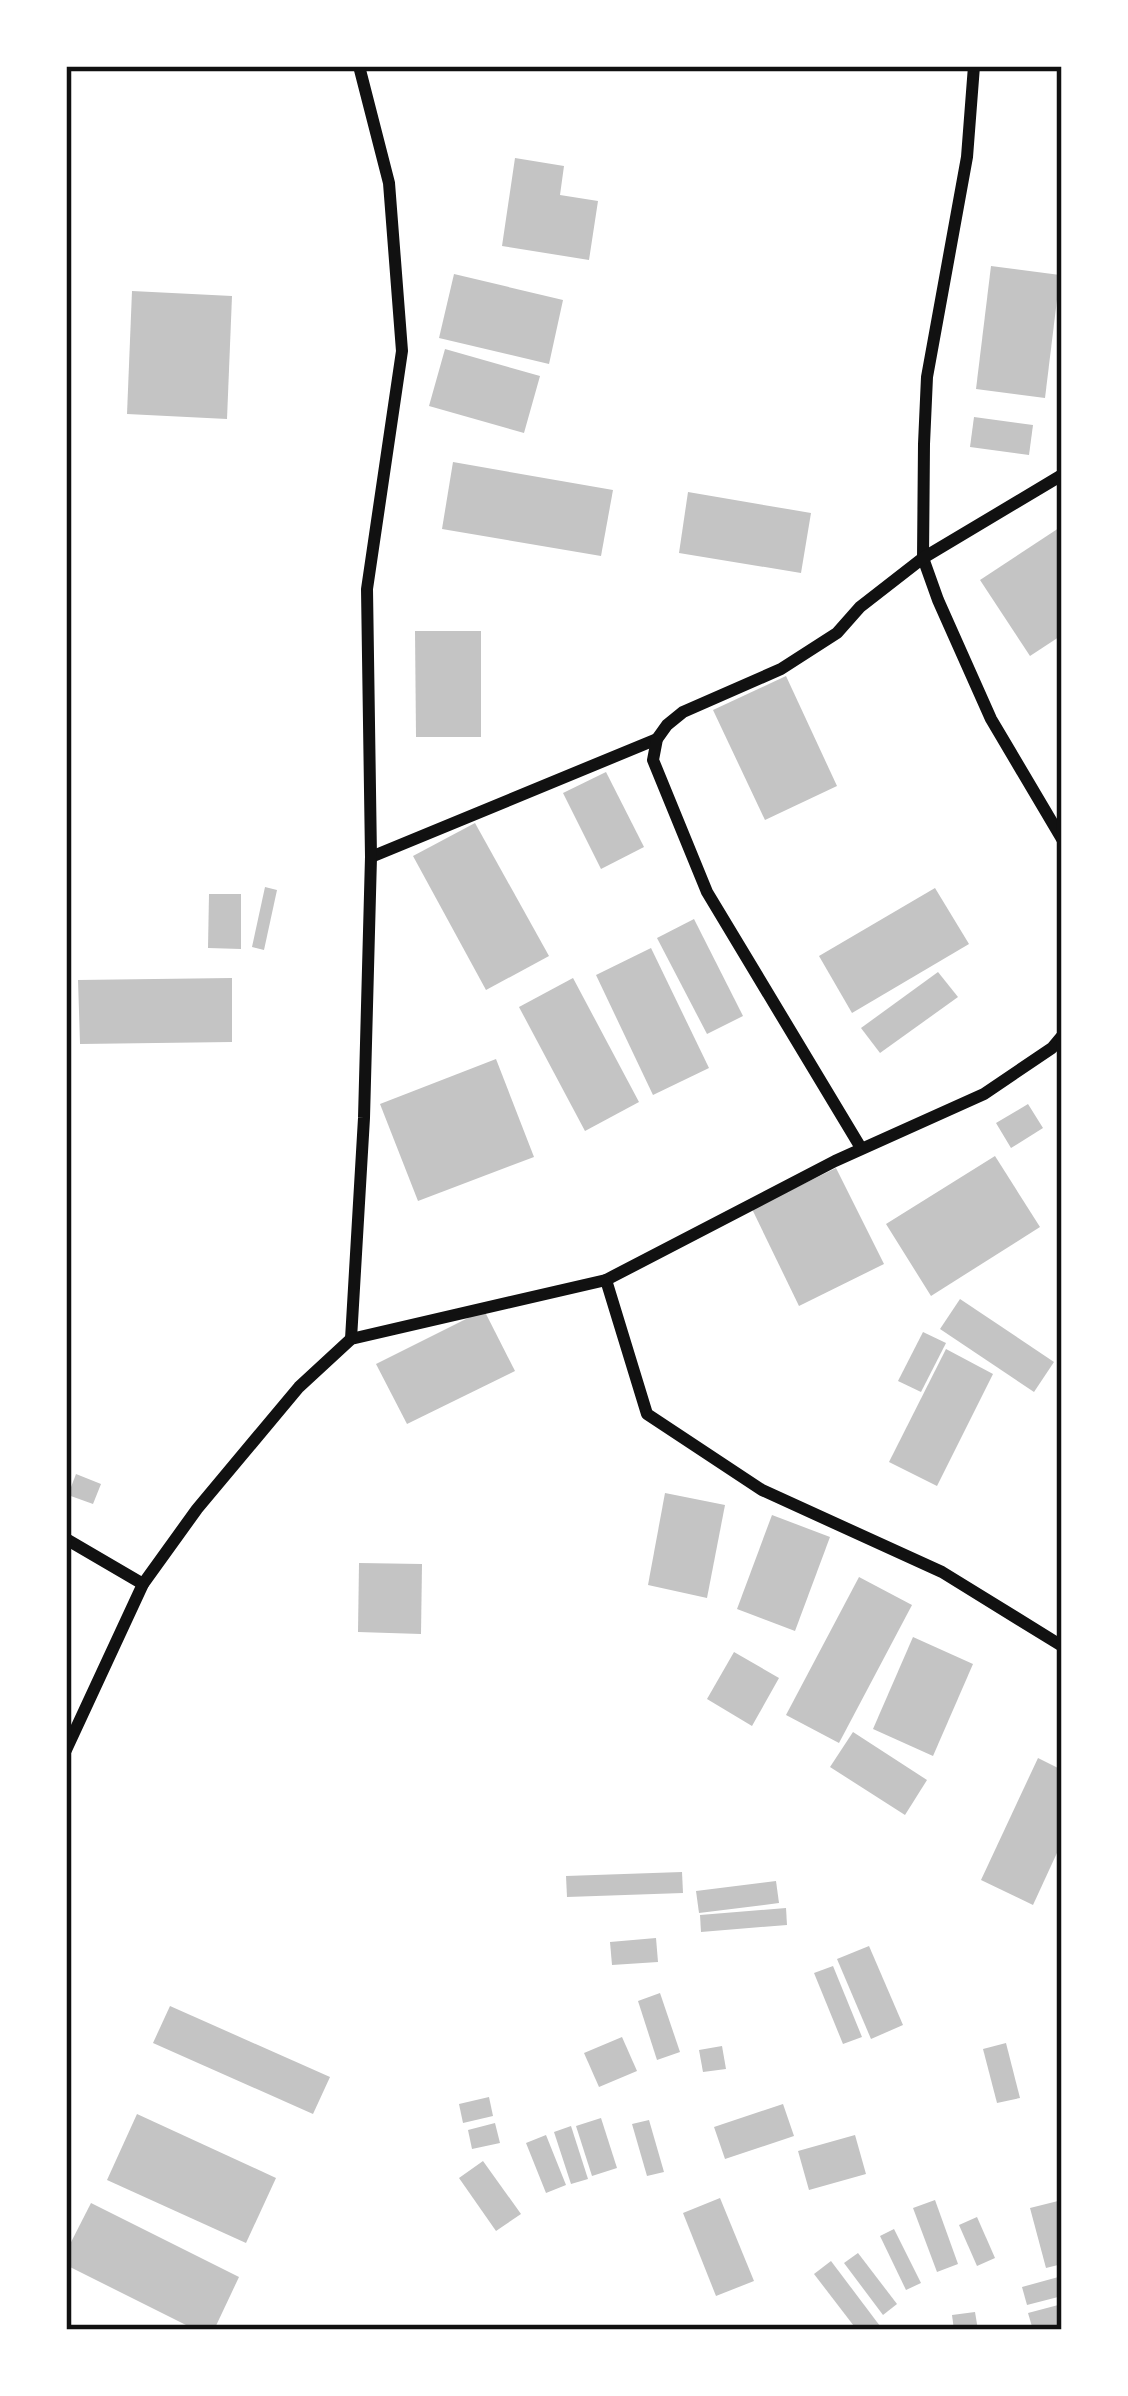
<svg xmlns="http://www.w3.org/2000/svg" width="1128" height="2396" font-family="Commissioner,sans-serif">
  <style>
    .building { fill: #c4c4c4 }
    .lines { fill: none; stroke-linecap: round; stroke-linejoin: round }
    .minor { stroke: #111; stroke-width: 12 }
    .neatline { fill: none; stroke: #111; stroke-width: 4.5 }
  </style>
  <rect width="100%" height="100%" fill="#fff"/>
  <g class="building">
    <polygon points="515,158 564,166 560,195 598,201 589,260 502,246"/>
    <polygon points="991,266 1060,275 1045,398 976,389"/>
    <polygon points="454,274 563,300 549,364 439,338"/>
    <polygon points="132,291 232,296 227,419 127,414"/>
    <polygon points="445,349 540,376 524,433 429,406"/>
    <polygon points="974,417 1033,425 1029,455 970,447"/>
    <polygon points="453,462 613,490 601,556 442,529"/>
    <polygon points="688,492 811,513 801,573 679,553"/>
    <polygon points="1062,526 1062,635 1030,656 980,580"/>
    <polygon points="415,631 481,631 481,737 416,737"/>
    <polygon points="786,676 837,786 765,820 713,710"/>
    <polygon points="606,772 644,847 601,869 563,793"/>
    <polygon points="475,823 549,956 486,990 413,856"/>
    <polygon points="265,887 277,890 264,950 252,947"/>
    <polygon points="935,888 969,944 852,1013 819,956"/>
    <polygon points="209,894 241,894 241,949 208,948"/>
    <polygon points="694,919 743,1016 707,1034 657,938"/>
    <polygon points="651,948 709,1068 653,1095 596,975"/>
    <polygon points="938,972 958,997 880,1053 861,1028"/>
    <polygon points="232,978 232,1042 80,1044 78,980"/>
    <polygon points="573,978 639,1102 585,1131 519,1007"/>
    <polygon points="496,1059 534,1157 418,1201 380,1104"/>
    <polygon points="1028,1104 1043,1128 1011,1148 996,1123"/>
    <polygon points="995,1156 1040,1227 931,1296 886,1224"/>
    <polygon points="836,1168 884,1264 799,1306 752,1209"/>
    <polygon points="960,1299 1054,1362 1034,1392 940,1329"/>
    <polygon points="484,1310 515,1371 407,1424 376,1364"/>
    <polygon points="923,1332 946,1343 921,1392 898,1381"/>
    <polygon points="946,1349 993,1374 937,1486 889,1462"/>
    <polygon points="76,1474 101,1484 93,1504 68,1495"/>
    <polygon points="665,1493 725,1505 707,1598 648,1585"/>
    <polygon points="772,1515 830,1537 795,1631 737,1609"/>
    <polygon points="359,1563 422,1564 421,1634 358,1632"/>
    <polygon points="859,1577 912,1605 839,1743 786,1715"/>
    <polygon points="913,1637 973,1664 933,1756 873,1729"/>
    <polygon points="734,1652 779,1678 752,1726 707,1699"/>
    <polygon points="853,1732 927,1780 905,1815 830,1767"/>
    <polygon points="1038,1758 1062,1770 1062,1842 1033,1905 981,1880"/>
    <polygon points="682,1872 683,1893 567,1897 566,1876"/>
    <polygon points="776,1881 779,1903 699,1913 696,1891"/>
    <polygon points="786,1908 787,1925 701,1932 700,1915"/>
    <polygon points="656,1938 658,1962 612,1965 610,1942"/>
    <polygon points="869,1946 903,2025 871,2039 837,1959"/>
    <polygon points="833,1966 862,2037 843,2044 814,1973"/>
    <polygon points="660,1993 680,2052 657,2060 638,2001"/>
    <polygon points="170,2006 330,2077 313,2114 153,2043"/>
    <polygon points="622,2037 637,2071 599,2087 584,2053"/>
    <polygon points="1006,2043 1020,2098 997,2103 983,2049"/>
    <polygon points="722,2046 726,2069 703,2072 699,2050"/>
    <polygon points="489,2097 493,2116 463,2123 459,2104"/>
    <polygon points="783,2104 794,2136 725,2159 714,2127"/>
    <polygon points="137,2114 276,2178 246,2243 107,2180"/>
    <polygon points="601,2118 617,2168 592,2176 576,2126"/>
    <polygon points="649,2120 664,2172 647,2176 632,2124"/>
    <polygon points="495,2123 500,2143 472,2149 468,2130"/>
    <polygon points="571,2126 588,2179 571,2184 554,2132"/>
    <polygon points="546,2135 566,2185 546,2193 526,2143"/>
    <polygon points="855,2135 866,2174 809,2190 798,2151"/>
    <polygon points="483,2161 521,2214 496,2231 459,2178"/>
    <polygon points="720,2198 754,2281 716,2296 683,2213"/>
    <polygon points="935,2200 958,2264 937,2272 913,2208"/>
    <polygon points="1062,2200 1062,2264 1046,2268 1030,2208"/>
    <polygon points="91,2203 239,2277 214,2330 196,2330 66,2265 66,2252"/>
    <polygon points="977,2217 995,2258 977,2266 959,2225"/>
    <polygon points="894,2229 921,2283 906,2290 880,2236"/>
    <polygon points="858,2253 897,2304 883,2315 844,2263"/>
    <polygon points="831,2261 883,2330 857,2330 814,2274"/>
    <polygon points="1062,2276 1062,2296 1027,2305 1022,2287"/>
    <polygon points="1062,2304 1062,2326 1033,2330 1028,2313"/>
    <polygon points="975,2312 978,2330 954,2330 952,2315"/>
  </g>
  <g class="lines">
    <g class="minor">
      <polyline points="974,66 967,157 927,377 924,444 923,558 938,600 991,719 1062,839"/>
      <polyline points="371,857 657,739"/>
      <polyline points="861,1148 707,892 653,760 657,739 667,725 683,712 781,669 837,633 860,607 923,558 1062,475"/>
      <polyline points="606,1280 647,1414 762,1490 942,1572 1062,1646"/>
      <polyline points="351,1339 364,1118 371,857 367,589 402,351 389,183 359,66"/>
      <polyline points="66,1539 143,1584"/>
      <polyline points="66,1750 143,1584 197,1509 299,1387 351,1339 606,1280 835,1161 984,1094 1052,1048 1062,1036"/>
    </g>
  </g>
  <rect width="1128" height="2396" fill="none" stroke="#ffffff" stroke-width="138"/>
  <rect x="69" y="69" width="990" height="2258" class="neatline"/>
</svg>
